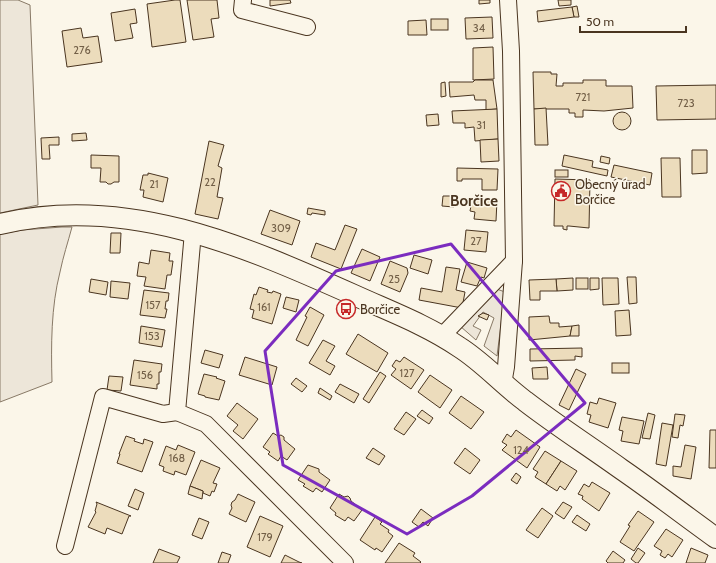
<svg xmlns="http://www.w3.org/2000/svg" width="716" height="563" font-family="Cabin,sans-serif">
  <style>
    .green { fill: #ede6d9; stroke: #887966 }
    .building { fill: #ecdcbc; stroke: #4a3520 }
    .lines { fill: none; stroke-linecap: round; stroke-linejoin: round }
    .minor-casing { stroke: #4a3520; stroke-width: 18 }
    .major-casing { stroke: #4a3520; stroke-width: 22 }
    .minor { stroke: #fbf6e9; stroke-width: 16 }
    .major { stroke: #fbf6e9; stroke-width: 20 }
    .marked { fill: none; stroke: #7b2cbf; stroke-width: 3; stroke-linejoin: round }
    .labels { text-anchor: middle; stroke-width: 3; stroke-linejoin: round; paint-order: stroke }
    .number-label { font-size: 11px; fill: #725f47 }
    .poi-label { font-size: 13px; fill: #4a3520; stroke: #fbf6e9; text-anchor: start }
    .quarter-label { font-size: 15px; font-weight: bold; fill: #4a3520; stroke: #fbf6e9 }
  </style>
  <rect width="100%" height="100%" fill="#fbf6e9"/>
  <g class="green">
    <polygon points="0,0 18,0 30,5 38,205 0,213"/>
    <path d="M62 227H72C68 242 63 257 60 272 51 307 51 345 52 382L0 402V234L22 230Z"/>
    <polygon points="494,288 505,292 497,356 484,346 494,318 483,312 473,326 481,330 476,340 460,326"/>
  </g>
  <g class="building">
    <polygon points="175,0 180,0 186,42 152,47 147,4"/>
    <polygon points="187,0 217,0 219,18 211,19 214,37 193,40"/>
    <polygon points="270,0 290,0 291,3 270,6"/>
    <polygon points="479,0 490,0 490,3 479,4"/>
    <polygon points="558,0 571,0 571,5 559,6"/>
    <polygon points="577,6 579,17 574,17 572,7"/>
    <polygon points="572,7 574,17 538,22 537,11"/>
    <polygon points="135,9 137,23 130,24 133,38 115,41 111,13"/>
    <polygon points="492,17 493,38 466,39 465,18"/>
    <rect x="431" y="19" width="17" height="11"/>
    <polygon points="426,20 427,35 408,35 408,21"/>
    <polygon points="81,28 83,38 98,36 102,62 67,67 62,31"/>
    <polygon points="493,47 494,79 473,80 473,48"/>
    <polygon points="533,72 551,72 551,74 557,74 556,86 563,86 563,83 583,83 583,80 606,80 606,86 632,86 633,108 604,111 583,110 583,117 575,117 575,113 569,113 569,109 534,109"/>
    <polygon points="475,80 493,80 497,109 486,110 486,100 475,100 474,95 450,97 449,82 473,82"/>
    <polygon points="445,82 446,96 441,97 441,83"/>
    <polygon points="716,85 716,119 657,120 656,86"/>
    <polygon points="546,108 548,145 535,145 534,109"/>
    <polygon points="497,109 498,139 475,141 474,127 465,128 465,123 453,123 452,111"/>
    <circle cx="622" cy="121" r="9"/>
    <polygon points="438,114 439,125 427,126 426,115"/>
    <polygon points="86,133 87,140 72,141 72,134"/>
    <polygon points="59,137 59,145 49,145 50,159 42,159 41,138"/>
    <polygon points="498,139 499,161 481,162 480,140"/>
    <polygon points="209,141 224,145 218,166 222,168 217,197 223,198 218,219 195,214"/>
    <polygon points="692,150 707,150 707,173 692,174"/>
    <polygon points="91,155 119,156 119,182 114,182 111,184 108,184 106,182 100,182 101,168 91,168"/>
    <polygon points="564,155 593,161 592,167 608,170 607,176 562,166"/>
    <polygon points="601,156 610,158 609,164 600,162"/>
    <polygon points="661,158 680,158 681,197 662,197"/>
    <polygon points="614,165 652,173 650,185 611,177"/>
    <polygon points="457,168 498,169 497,190 482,190 482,179 462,179 462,181 457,181"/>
    <rect x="555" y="170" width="13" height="7"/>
    <polygon points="148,173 168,178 163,202 143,197 144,190 140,190 143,175 148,175"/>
    <polygon points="555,179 590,180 589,228 569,226 567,226 567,230 563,229 563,226 554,226"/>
    <polygon points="443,196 455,196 454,207 442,206"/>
    <polygon points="468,198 497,200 496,221 474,219 475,212 470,211 471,206 468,205 466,202"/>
    <polygon points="308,208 325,211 325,215 312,213 311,215 307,214"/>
    <polygon points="270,210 300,221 292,245 261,234"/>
    <polygon points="345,225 357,229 341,269 311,257 316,243 335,250"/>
    <polygon points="466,230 488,232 486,252 464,250"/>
    <polygon points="111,233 121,233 120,253 110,253"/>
    <polygon points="362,249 380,257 370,281 351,273"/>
    <polygon points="151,250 170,253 169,261 173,261 171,275 167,275 165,289 144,286 146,277 137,276 139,262 149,264"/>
    <polygon points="414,255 432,260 428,274 410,268"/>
    <polygon points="390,261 407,268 408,273 400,292 381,284"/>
    <polygon points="467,262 487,268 484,278 481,277 477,286 461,282"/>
    <polygon points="446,267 460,269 456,290 465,292 462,308 419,300 421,288 442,292"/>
    <polygon points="627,277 636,277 637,303 629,304"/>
    <polygon points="573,278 573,290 557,291 556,279"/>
    <rect x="576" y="278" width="12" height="11"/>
    <polygon points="590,278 599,278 599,289 590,290"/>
    <polygon points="602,278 618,278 619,304 603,305"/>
    <polygon points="91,279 108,282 106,295 89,292"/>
    <polygon points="556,279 557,291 540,291 540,300 530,300 529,280"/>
    <polygon points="111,281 130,283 128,299 110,297"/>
    <polygon points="259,287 268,290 267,292 272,293 273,291 281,294 272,324 252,318 254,310 250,309 254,294 256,295"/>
    <polygon points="144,290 169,293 168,301 166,301 165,309 167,309 165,318 140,315"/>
    <polygon points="286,297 299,300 296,312 283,308"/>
    <polygon points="310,307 324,315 308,346 296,340 307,317 305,316"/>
    <polygon points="629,310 631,335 616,336 615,311"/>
    <polygon points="483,313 489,315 487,320 478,316"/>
    <polygon points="549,316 550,323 559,323 559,327 572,326 570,336 529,340 529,317"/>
    <polygon points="579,325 579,336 570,336 572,326"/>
    <polygon points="141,326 165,330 162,347 139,343"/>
    <polygon points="358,334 388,353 377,372 346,354"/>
    <polygon points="323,340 335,346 326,361 335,366 330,375 309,363"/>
    <polygon points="582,348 582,357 575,356 575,360 530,361 530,349"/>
    <polygon points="205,350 223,355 219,368 201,363"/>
    <polygon points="245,357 277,367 272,385 239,375"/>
    <polygon points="404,357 424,370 411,389 391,375 396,369 392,366 396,360 400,362"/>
    <polygon points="134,360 162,364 161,372 159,372 159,384 157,384 157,389 130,385"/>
    <rect x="612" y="363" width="17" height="10"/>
    <polygon points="547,367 548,379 533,379 532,368"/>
    <polygon points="576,369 586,374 569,410 559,405"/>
    <polygon points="380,372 386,376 369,403 363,399"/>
    <polygon points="204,374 217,377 216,378 225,381 219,400 205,397 205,396 198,394"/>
    <polygon points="430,375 452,390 440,408 418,392"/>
    <polygon points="109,376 123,377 121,391 107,390"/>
    <polygon points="296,378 307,386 302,392 291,384"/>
    <polygon points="340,384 359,394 354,403 335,392"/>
    <polygon points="320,388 332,396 330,400 318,393"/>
    <polygon points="461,396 484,412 471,429 449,413"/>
    <polygon points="599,398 616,403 608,428 589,422 591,415 587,414 590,402 597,404"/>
    <polygon points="237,403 258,419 243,439 233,431 238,425 227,416"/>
    <polygon points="422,410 433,418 429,424 417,416"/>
    <polygon points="406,412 416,419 404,435 394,429"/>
    <polygon points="648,413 655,415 650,439 642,438"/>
    <polygon points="675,414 685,415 683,426 680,425 678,438 672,437"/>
    <polygon points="622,417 644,421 639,444 621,441 623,431 619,430"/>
    <polygon points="662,423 673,425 666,466 656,464"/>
    <polygon points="516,430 540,447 527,468 502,450 507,445 502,442 507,434 511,437"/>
    <polygon points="710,430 716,430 716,468 709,468"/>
    <polygon points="273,433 278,436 281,435 284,437 284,440 295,449 287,460 281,456 278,461 268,454 270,452 263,447"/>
    <polygon points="126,436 135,439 134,441 143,444 144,439 153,442 142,472 117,463 120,454 119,454"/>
    <polygon points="178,445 195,452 186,475 175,471 174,475 163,471 164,467 159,465 166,446 176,450"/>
    <polygon points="685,445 696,447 691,479 673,476 673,466 681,467"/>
    <polygon points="373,448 385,456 379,465 366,458"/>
    <polygon points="465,448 480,460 470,474 454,463"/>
    <polygon points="545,451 561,461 546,484 535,477 538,472 533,469"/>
    <polygon points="201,460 220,468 213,483 217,484 214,492 212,491 210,496 203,493 203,491 190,486"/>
    <polygon points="561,461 577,471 565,490 560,486 557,491 546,484"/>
    <polygon points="308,465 319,469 319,472 330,480 322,492 316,488 313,492 303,486 305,484 298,480"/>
    <polygon points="516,473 521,477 517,484 511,480"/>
    <polygon points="592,482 610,493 599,511 582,499 583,496 578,494 584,484 589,487"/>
    <polygon points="190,486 203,491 202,499 188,494"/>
    <polygon points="135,489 144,493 138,510 128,506"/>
    <polygon points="238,494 255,502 246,522 229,514 232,508 231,505 232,502 235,500"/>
    <polygon points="339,494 344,497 348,496 350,498 351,501 356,505 355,505 362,510 354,521 348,517 345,521 335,515 336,513 330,508"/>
    <polygon points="96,502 131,516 129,516 122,534 107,528 105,534 88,527 96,512 95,511 97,504"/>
    <polygon points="563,502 572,507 564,519 555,513"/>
    <polygon points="542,508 553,516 538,538 526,530"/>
    <polygon points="421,509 433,518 428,526 423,522 419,527 412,522"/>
    <polygon points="638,511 654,522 634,551 620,542 630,526 628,525"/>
    <polygon points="577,515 590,524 586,531 572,522"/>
    <polygon points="260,516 283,526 270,557 247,547"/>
    <polygon points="375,517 382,522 380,524 389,530 388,532 393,536 382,552 376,548 375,550 360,540"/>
    <polygon points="199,518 209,522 202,539 192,535"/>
    <polygon points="666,529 683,540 672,557 668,554 665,558 660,555 662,551 654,546"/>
    <polygon points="399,543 415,553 413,556 421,562 420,563 385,563"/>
    <polygon points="638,548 645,553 638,563 636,563 631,559"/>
    <polygon points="691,548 708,555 705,563 686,563"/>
    <polygon points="159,549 180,557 177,563 153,563"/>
    <polygon points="613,551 625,560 623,563 608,563 606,561"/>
    <polygon points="222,552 231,555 228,563 218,563"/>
    <polygon points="285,555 299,562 302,563 281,563"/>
  </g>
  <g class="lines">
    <g class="minor-casing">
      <g id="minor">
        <polyline points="243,0 242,10 307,27"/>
        <polyline points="193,232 177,412 206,424 345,563"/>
        <polyline points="442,336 514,261"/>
        <polyline points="503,384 506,367 514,261 511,51 508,0"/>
        <polyline points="65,546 103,397 163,414 177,412"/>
      </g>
    </g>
    <g class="major-casing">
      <path id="major" d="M0 224C125 194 242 245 354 295 389 311 427 325 459 347 483 362 502 384 525 401 556 425 589 446 621 469 653 491 684 515 716 538"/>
    </g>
    <use href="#minor" class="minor"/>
    <use href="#major" class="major"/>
  </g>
  <path class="marked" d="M451 244 585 403 472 496 407 534 283 465 265 351 336 271Z"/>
  <defs>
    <g id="civic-ring" transform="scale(1)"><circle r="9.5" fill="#fbf6e9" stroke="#c62828" stroke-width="1.5"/><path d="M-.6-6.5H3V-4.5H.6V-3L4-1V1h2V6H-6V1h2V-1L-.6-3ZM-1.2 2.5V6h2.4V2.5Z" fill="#c62828"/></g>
    <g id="bus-ring" transform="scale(1)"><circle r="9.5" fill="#fbf6e9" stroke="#c62828" stroke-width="1.5"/><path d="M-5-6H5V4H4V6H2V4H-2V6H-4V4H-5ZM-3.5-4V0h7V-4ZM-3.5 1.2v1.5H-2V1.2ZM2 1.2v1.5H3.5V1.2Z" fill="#c62828"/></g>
  </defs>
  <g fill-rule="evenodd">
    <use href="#civic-ring" x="561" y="191"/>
    <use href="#bus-ring" x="346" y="309"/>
  </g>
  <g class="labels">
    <g class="number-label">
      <text x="479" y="32">34</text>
      <text x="82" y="54">276</text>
      <text x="583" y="101">721</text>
      <text x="686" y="107">723</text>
      <text x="481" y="129">31</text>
      <text x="210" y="186">22</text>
      <text x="154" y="188">21</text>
      <text x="281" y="232">309</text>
      <text x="476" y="245">27</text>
      <text x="394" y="283">25</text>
      <text x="153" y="309">157</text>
      <text x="264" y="311">161</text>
      <text x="152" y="340">153</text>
      <text x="407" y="377">127</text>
      <text x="145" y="379">156</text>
      <text x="521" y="454">124</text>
      <text x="177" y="462">168</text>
      <text x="265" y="541">179</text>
    </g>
    <g class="poi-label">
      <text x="575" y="189">Obecný úrad<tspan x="575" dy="15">Borčice</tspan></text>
      <text x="360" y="314">Borčice</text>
    </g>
    <g class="quarter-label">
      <text x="474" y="206">Borčice</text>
    </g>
  </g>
  <path d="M580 26v6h106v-6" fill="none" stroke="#4a3520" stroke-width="2"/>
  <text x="586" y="26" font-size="12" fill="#4a3520" stroke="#fbf6e9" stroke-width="3" paint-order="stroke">50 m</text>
</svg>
